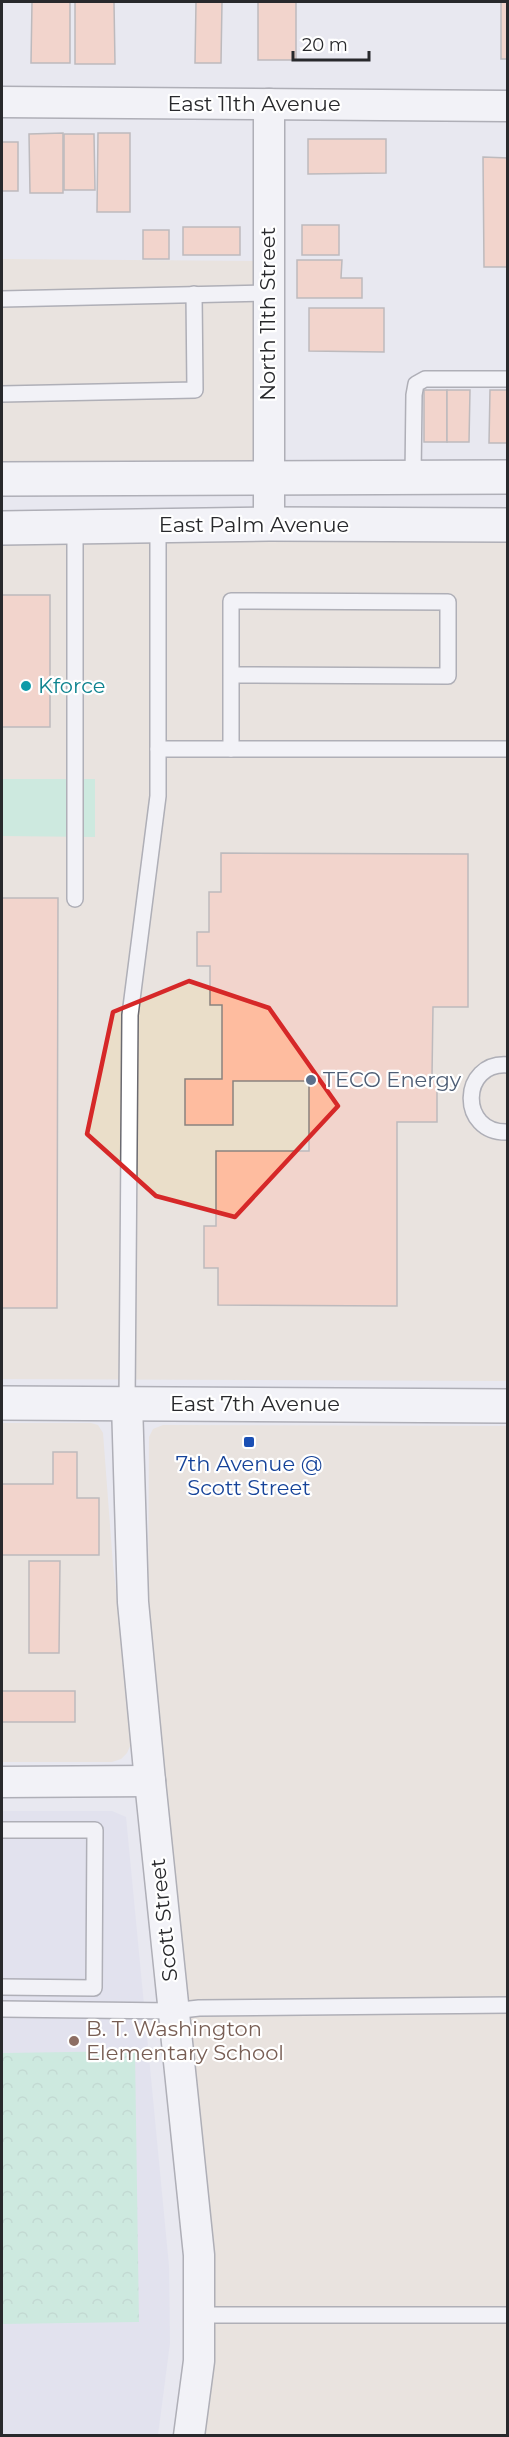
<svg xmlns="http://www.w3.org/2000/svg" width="509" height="2437" font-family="Montserrat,sans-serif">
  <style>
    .commercial { fill: #eadec9 }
    .built { fill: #dbdceb }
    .park { fill: url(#park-crowns) }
    .pitch { fill: #aeeacb }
    .building { fill: #febc9f; stroke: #8a837f; stroke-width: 1.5 }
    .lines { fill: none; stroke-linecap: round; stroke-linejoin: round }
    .service-casing { stroke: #6a6a71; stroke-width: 18 }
    .minor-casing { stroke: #6a6a71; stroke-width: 33 }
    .tertiary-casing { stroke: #6a6a71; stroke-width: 36 }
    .service { stroke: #fff; stroke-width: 15 }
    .minor { stroke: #fff; stroke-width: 30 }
    .tertiary { stroke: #fff; stroke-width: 33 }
    .marked { fill: none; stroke: #d62828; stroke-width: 4.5; stroke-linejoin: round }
    .culture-dot { fill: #0f9aa8; stroke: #fff; stroke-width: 2 }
    .service-dot { fill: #5c6f8a; stroke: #fff; stroke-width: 2 }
    .transit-dot { fill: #1a4fb4; stroke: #fff; stroke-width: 2 }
    .education-dot { fill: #8d6e63; stroke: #fff; stroke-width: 2 }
    .labels { text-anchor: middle; stroke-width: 4.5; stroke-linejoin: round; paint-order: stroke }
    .street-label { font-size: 21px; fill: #28292c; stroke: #fff }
    .culture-label { font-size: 21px; fill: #0d838f; stroke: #fff; text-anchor: start }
    .service-label { font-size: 21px; fill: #4e5e75; stroke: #fff; text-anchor: start }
    .transit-label { font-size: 21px; fill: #164399; stroke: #fff }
    .education-label { font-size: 21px; fill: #785e54; stroke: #fff; text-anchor: start }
  </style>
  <defs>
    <pattern id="park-crowns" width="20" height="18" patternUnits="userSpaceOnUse" patternTransform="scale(1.5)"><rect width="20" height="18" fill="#aeeacb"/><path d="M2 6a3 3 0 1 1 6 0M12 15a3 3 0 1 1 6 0" fill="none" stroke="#96c9ae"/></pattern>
  </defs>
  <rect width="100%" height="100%" fill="#e8e8f0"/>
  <g class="commercial">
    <polygon points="2,259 267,261 265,472 2,475"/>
    <polygon points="31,540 507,541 507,1381 2,1379 2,541"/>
    <polygon points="2,1423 91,1423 98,1425 103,1433 113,1565 133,1727 131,1744 127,1753 121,1759 112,1762 2,1762"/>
    <polygon points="163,1425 507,1426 507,2435 203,2435 210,2400 215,2330 215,2269 184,1998 169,1814 159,1754 148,1601 149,1437 153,1429"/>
  </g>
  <polygon class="built" points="2,1811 112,1811 126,1817 169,2266 170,2343 158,2435 2,2436"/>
  <polygon class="park" points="135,2051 139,2322 2,2324 2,2053"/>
  <polygon class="pitch" points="2,779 95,779 95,837 2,836"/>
  <g class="building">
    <polygon points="32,2 70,2 70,63 31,63"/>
    <polygon points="75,2 114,2 115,64 75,64"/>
    <polygon points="196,2 222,2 221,63 195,63"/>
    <rect x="258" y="2" width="38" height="58"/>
    <rect x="501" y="2" width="7" height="57"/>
    <polygon points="63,133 63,193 30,193 29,134"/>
    <polygon points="98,133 130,133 130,212 97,212"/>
    <polygon points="64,134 94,134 95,190 64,190"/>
    <polygon points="308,139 386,139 386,173 308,174"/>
    <rect x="2" y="142" width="16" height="49"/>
    <polygon points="483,157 508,158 508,267 484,267"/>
    <rect x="302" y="225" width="37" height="30"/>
    <rect x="183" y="227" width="57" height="28"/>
    <rect x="143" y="230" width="26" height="29"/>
    <polygon points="297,260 342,260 341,278 362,278 362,298 297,298"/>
    <polygon points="309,308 384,308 384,352 309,351"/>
    <rect x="424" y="390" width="23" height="52"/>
    <polygon points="447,390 470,390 469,442 447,442"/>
    <polygon points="490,390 508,390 508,443 489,443"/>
    <rect x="2" y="595" width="48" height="132"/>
    <polygon points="221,853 468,854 468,1007 433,1007 432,1076 437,1076 437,1122 397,1122 397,1306 218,1305 218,1268 204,1268 204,1226 216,1226 216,1151 309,1151 309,1081 233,1081 233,1125 185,1125 185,1079 222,1079 222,1005 210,1005 210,966 197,966 197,932 209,932 209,892 221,892"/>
    <polygon points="2,898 58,898 57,1308 2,1308"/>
    <polygon points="53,1452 77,1452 77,1498 99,1498 99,1555 2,1555 2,1484 53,1484"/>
    <polygon points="29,1561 60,1561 59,1653 29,1653"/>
    <rect x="2" y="1691" width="73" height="31"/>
  </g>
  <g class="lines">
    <g class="service-casing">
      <g id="service">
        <polyline points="2,299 268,293"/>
        <polyline points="2,394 195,390 194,294"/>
        <polyline points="413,477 414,395 416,384 425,379 508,379"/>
        <polyline points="75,527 75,899"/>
        <polyline points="231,675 448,676 448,602 231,601 231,749"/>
        <polyline points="158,749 508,749"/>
        <path d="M508 1065C460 1061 458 1134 508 1132"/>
        <polyline points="127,1403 130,1015 158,796 158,525"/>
        <polyline points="2,1830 95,1830 94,1988 2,1987"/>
        <polyline points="2,2009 173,2011 199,2008 508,2005"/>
        <polyline points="201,2315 508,2315"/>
      </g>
    </g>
    <g class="minor-casing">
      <g id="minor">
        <polyline points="2,102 508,106"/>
        <polyline points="269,524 269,104"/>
        <polyline points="127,1403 133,1602 150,1781 199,2255 199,2361 189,2436"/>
        <polyline points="2,1782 150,1781"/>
      </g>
    </g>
    <g class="tertiary-casing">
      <g id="tertiary">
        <polyline points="2,479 508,477"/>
        <polyline points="2,528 269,524 508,525"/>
        <polyline points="2,1403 508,1406"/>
      </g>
    </g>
    <use href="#service" class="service"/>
    <use href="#minor" class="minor"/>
    <use href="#tertiary" class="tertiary"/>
  </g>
  <path d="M0 0H509V2437H0ZM189 981 269 1008 338 1106 235 1217 156 1196 87 1134 113 1012Z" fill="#e8e8f0" fill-opacity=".55" fill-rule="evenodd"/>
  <path class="marked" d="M189 981 269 1008 338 1106 235 1217 156 1196 87 1134 113 1012Z"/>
  <circle class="culture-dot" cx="26" cy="686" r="6"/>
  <circle class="service-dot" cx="311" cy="1080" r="6"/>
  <rect class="transit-dot" x="243" y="1436" width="12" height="12" rx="3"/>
  <circle class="education-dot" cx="74" cy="2041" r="6"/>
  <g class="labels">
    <g class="street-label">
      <text x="254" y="111">East 11th Avenue</text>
      <text transform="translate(268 314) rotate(-90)" y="7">North 11th Street</text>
      <text x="254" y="532">East Palm Avenue</text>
      <text x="255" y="1411">East 7th Avenue</text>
      <text transform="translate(164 1920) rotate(-96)" y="7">Scott Street</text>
    </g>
    <g class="culture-label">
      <text x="38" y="693">Kforce</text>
    </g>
    <g class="service-label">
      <text x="323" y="1087">TECO Energy</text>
    </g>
    <g class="transit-label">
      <text x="249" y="1471">7th Avenue @<tspan x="249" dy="24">Scott Street</tspan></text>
    </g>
    <g class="education-label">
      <text x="86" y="2036">B. T. Washington<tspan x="86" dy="24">Elementary School</tspan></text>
    </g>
  </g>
  <rect width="509" height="2437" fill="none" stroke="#28292c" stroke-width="6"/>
  <path d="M293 51v9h76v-9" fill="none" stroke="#28292c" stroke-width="3"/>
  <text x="302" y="51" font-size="18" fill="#28292c" stroke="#ffffff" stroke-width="4.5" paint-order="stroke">20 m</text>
</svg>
